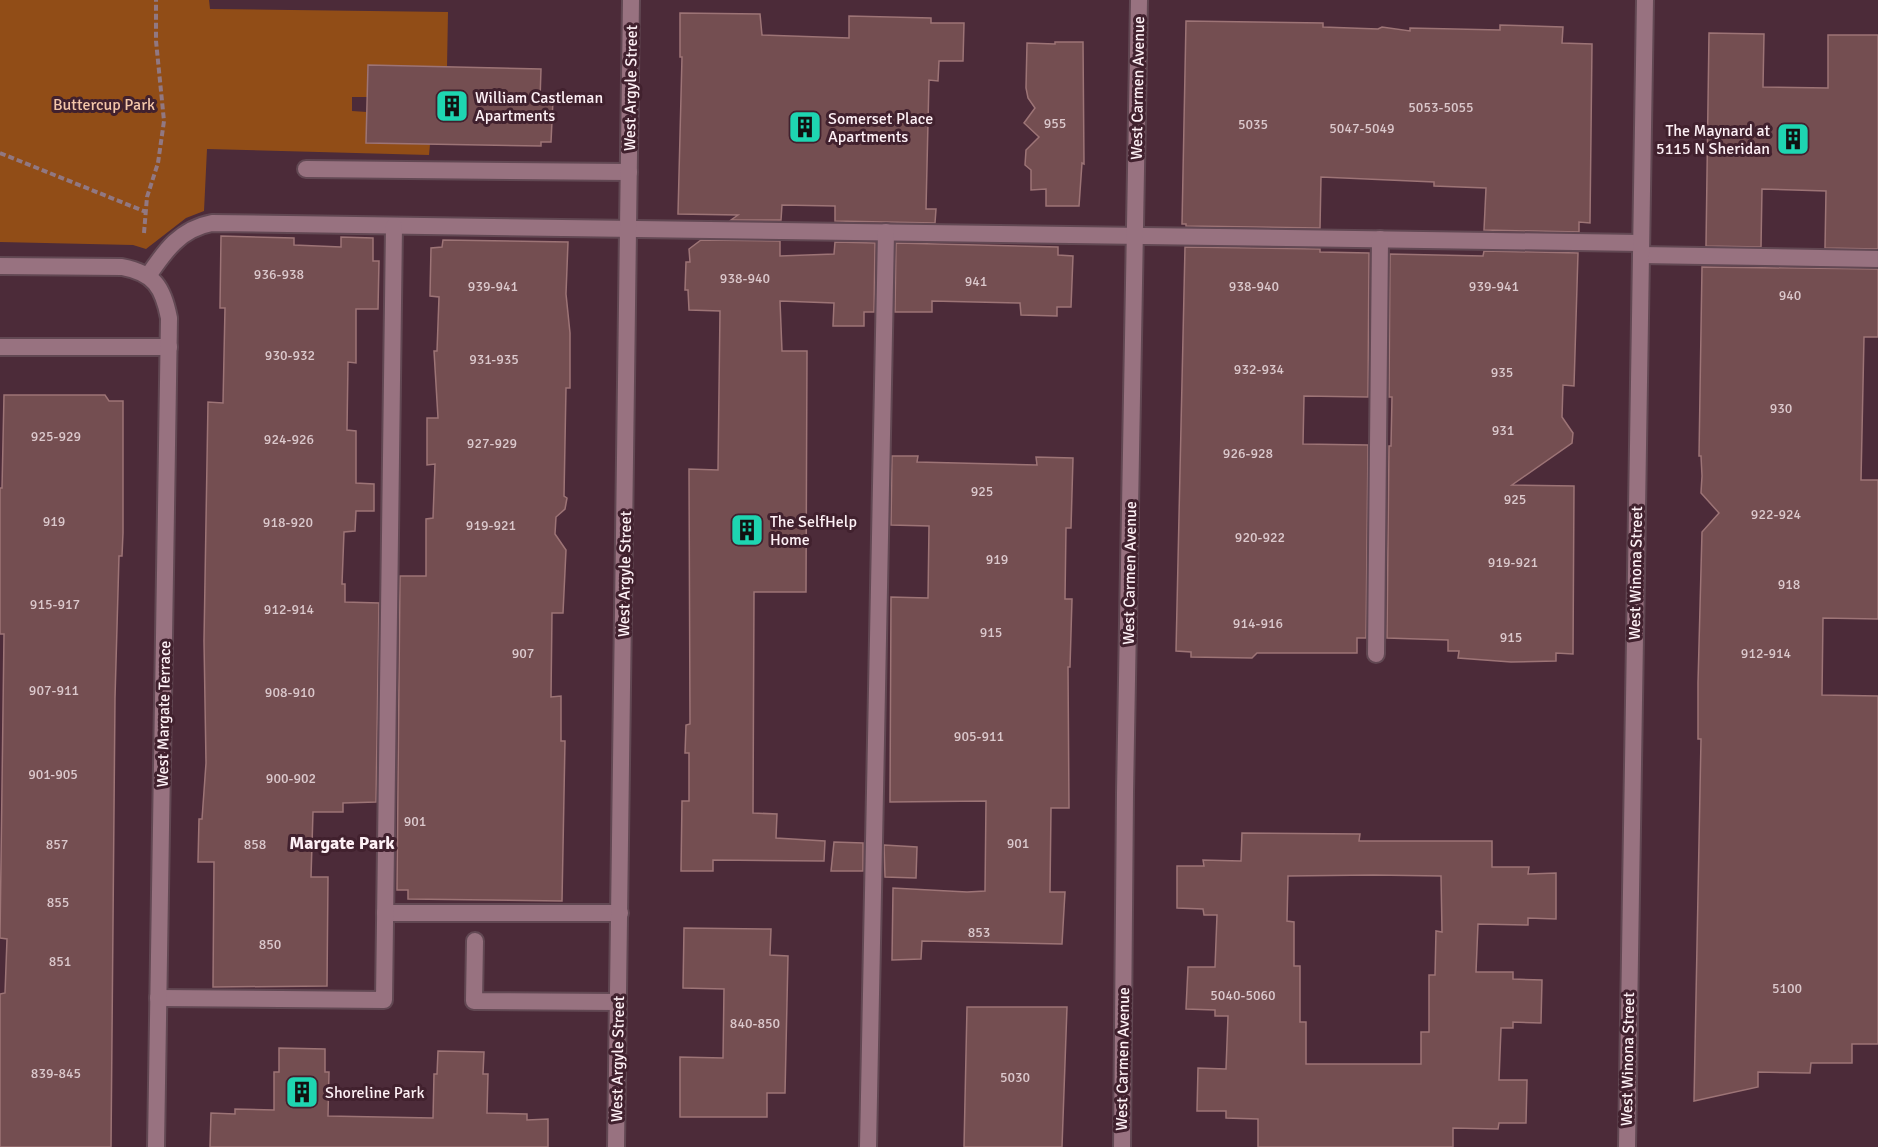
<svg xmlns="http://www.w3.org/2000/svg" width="1878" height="1147" font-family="Signika,sans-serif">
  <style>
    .green { fill: #914d17 }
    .building { fill: #744e51; stroke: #9d7476; stroke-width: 1.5; fill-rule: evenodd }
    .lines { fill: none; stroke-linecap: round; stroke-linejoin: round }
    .service-casing { stroke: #624853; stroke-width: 20 }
    .minor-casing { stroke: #624853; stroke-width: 20 }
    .path { stroke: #917882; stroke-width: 4; stroke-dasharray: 6 3; stroke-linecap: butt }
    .service { stroke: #987280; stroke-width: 16 }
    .minor { stroke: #987280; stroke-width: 16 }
    .labels { text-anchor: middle; stroke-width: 6; stroke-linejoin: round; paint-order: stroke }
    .number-label { font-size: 14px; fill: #dbc8cc }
    .street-label { font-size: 16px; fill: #fdf0f5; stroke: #41212e }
    .poi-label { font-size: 16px; fill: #fdf0f5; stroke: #41212e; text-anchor: start }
    .park-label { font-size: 16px; fill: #f4c7aa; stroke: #41212e }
    .neighbourhood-label { font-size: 18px; font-weight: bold; fill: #fdf0f5; stroke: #41212e }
  </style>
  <rect width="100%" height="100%" fill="#4c2b39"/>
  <polygon class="green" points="0,0 209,0 210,9 448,12 447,67 368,65 367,97 352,97 352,111 367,112 366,143 430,144 429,155 207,149 204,211 186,218 146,249 133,245 0,242"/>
  <g class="building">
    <polygon points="680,13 760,14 762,35 849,38 849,16 931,18 931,23 964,23 963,61 939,61 938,81 929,80 926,209 936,209 935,223 835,221 835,206 782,205 781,220 731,220 738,215 678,214 682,57 680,57"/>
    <polygon points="1186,21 1323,23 1323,27 1378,29 1382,27 1410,31 1410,28 1500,30 1500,25 1563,27 1562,43 1592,44 1590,223 1579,222 1579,232 1484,230 1486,188 1434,186 1434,182 1321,177 1320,228 1186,226 1186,224 1182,224"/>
    <polygon points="1709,33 1764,34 1763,87 1828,88 1828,35 1878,35 1878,249 1825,248 1826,191 1762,189 1761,247 1706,246"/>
    <polygon points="1055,42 1083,42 1084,164 1082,163 1079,206 1046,206 1046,189 1031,190 1031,170 1025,165 1026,150 1039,137 1024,123 1035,108 1028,98 1026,88 1027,43 1055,44"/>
    <polygon points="368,65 541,69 540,100 553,100 551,142 541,142 541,146 366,143"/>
    <polygon points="221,236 294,238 294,245 341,247 341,237 373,238 373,261 379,261 378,309 356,309 356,363 348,362 347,430 356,431 356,483 374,484 374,511 356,511 355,531 344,532 342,584 345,584 345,602 379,603 376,802 343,803 343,812 313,812 311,877 328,877 327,986 213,987 214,862 198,862 199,819 202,819 206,763 204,641 208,402 223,403 225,308 220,308"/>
    <polygon points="443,240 568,242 566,294 570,333 570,388 566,388 564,496 567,498 565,509 556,517 555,534 566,550 563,613 552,613 551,697 561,696 561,741 565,741 562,901 408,899 408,890 397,890 400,576 426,576 426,519 433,518 435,464 427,465 427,418 438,418 434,351 437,351 439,297 430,296 431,248 442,247"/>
    <polygon points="701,240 780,241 780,256 834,254 835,242 875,243 874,312 864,312 864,326 833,326 834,303 780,301 782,351 807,351 806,592 754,592 753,813 777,814 776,838 825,841 824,861 713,860 713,871 681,871 682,801 689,801 689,753 685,753 686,725 690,724 689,469 718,470 720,311 689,310 688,290 685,290 686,262 690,262 689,249"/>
    <polygon points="896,243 1058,247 1058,255 1073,256 1071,307 1057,307 1057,316 1021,315 1020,303 932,301 932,312 895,312"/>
    <polygon points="1185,247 1320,249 1320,252 1369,253 1368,397 1304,396 1303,444 1368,445 1366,638 1357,638 1357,653 1257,653 1252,658 1191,657 1191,652 1176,651"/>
    <polygon points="1484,251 1578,253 1574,386 1563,385 1562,417 1573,433 1572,443 1512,485 1574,486 1573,654 1556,653 1556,661 1511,662 1458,658 1459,651 1448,651 1448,640 1387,638 1389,446 1391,446 1392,397 1389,397 1390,254 1483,256"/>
    <polygon points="1702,267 1878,269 1878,337 1864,337 1861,480 1878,480 1878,619 1823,618 1822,695 1878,696 1878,1044 1852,1044 1852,1063 1811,1063 1810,1073 1758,1072 1758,1087 1694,1101 1701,739 1698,739 1698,683 1702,532 1719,513 1701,493 1702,476 1701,456 1699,456"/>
    <polygon points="4,395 105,395 109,401 123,401 123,533 122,556 119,556 115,698 111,1147 0,1147 0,994 5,993 7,939 0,938 4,634 0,634 0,488 2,488"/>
    <polygon points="892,456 918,456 917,462 1037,465 1036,457 1073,458 1071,528 1066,528 1065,599 1072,599 1070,667 1068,667 1069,808 1051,808 1050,892 1065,892 1062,944 922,941 921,959 892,960 893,888 967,892 985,891 986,801 890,802 891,597 928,598 929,526 891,525"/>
    <path d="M1242 833 1360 834 1359 841H1492V867H1529L1528 874 1556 873V919L1528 918V925L1478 924 1476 972H1513V979L1542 980 1541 1023 1513 1022V1028H1501L1499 1080H1527L1526 1123H1499L1498 1129 1453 1128V1147H1258V1119L1226 1118V1111H1197L1198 1068 1226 1069 1228 1016H1215V1010L1186 1009 1188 967H1215L1217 915H1204L1203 909 1177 908V866H1204L1203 860 1241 861ZM1373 875 1441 876 1442 932 1436 931 1435 975H1429V1032H1421V1064H1306V1022H1300V966H1294V922L1287 921 1288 876Z"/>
    <polygon points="834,842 863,843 863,871 831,871"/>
    <polygon points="884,845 917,847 916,878 885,877"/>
    <polygon points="684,928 771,929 770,955 788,956 785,1093 767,1093 767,1117 680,1117 680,1057 723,1058 724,989 683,988"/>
    <polygon points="967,1007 1067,1007 1062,1147 964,1147"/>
    <polygon points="279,1048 325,1049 325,1072 329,1072 328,1116 433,1118 434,1074 437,1074 438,1051 484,1052 483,1074 488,1074 487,1113 527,1114 527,1120 548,1119 548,1147 210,1147 211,1113 235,1114 235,1109 274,1110 274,1072 279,1072"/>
  </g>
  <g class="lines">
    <g class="service-casing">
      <g id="service">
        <polyline points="306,169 629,172"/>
        <polyline points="1641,255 1878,259"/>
        <path d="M148 276C165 251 180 229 212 223L1641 243"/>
        <polyline points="0,347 169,347"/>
        <polyline points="1376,654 1380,239"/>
        <polyline points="385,913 620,913"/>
        <polyline points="475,941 474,1001 618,1002"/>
        <polyline points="158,998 384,1000 394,226"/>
        <polyline points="868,1147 886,232"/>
      </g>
    </g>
    <g class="minor-casing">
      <g id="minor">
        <path d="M0 266 122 267C154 273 163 287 169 318L156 1147"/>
        <polyline points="616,1147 631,0"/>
        <polyline points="1122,1147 1125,793 1139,0"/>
        <polyline points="1627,1147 1645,0"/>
      </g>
    </g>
    <g class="path">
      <polyline points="0,153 146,212"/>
      <polyline points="144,233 147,197 158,163 164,121 156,41 156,0"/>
    </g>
    <use href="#service" class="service"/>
    <use href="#minor" class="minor"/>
  </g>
  <defs>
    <g id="building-square" transform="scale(1.725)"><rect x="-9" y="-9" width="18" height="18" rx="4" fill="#1ed5b1" stroke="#41212e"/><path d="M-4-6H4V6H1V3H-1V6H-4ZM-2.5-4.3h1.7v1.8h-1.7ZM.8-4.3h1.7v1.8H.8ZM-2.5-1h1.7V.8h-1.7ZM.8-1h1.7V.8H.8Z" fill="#111"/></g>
  </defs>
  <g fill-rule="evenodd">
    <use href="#building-square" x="452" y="106"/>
    <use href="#building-square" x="805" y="127"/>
    <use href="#building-square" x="1793" y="139"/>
    <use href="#building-square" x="747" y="530"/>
    <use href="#building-square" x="302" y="1092"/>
  </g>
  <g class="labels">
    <g class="number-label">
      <text x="1441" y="112">5053-5055</text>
      <text x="1055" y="128">955</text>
      <text x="1253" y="129">5035</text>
      <text x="1362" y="133">5047-5049</text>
      <text x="279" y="279">936-938</text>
      <text x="745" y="283">938-940</text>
      <text x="976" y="286">941</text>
      <text x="493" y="291">939-941</text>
      <text x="1254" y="291">938-940</text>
      <text x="1494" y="291">939-941</text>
      <text x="1790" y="300">940</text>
      <text x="290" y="360">930-932</text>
      <text x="494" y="364">931-935</text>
      <text x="1259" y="374">932-934</text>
      <text x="1502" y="377">935</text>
      <text x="1781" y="413">930</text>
      <text x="1503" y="435">931</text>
      <text x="56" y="441">925-929</text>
      <text x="289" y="444">924-926</text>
      <text x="492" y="448">927-929</text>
      <text x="1248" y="458">926-928</text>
      <text x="982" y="496">925</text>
      <text x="1515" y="504">925</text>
      <text x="1776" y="519">922-924</text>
      <text x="54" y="526">919</text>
      <text x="288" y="527">918-920</text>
      <text x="491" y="530">919-921</text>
      <text x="1260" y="542">920-922</text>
      <text x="997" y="564">919</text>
      <text x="1513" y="567">919-921</text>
      <text x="1789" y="589">918</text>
      <text x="55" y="609">915-917</text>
      <text x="289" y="614">912-914</text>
      <text x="1258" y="628">914-916</text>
      <text x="991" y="637">915</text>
      <text x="1511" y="642">915</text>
      <text x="523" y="658">907</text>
      <text x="1766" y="658">912-914</text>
      <text x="54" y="695">907-911</text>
      <text x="290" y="697">908-910</text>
      <text x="979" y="741">905-911</text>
      <text x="53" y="779">901-905</text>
      <text x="291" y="783">900-902</text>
      <text x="415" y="826">901</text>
      <text x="1018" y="848">901</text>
      <text x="57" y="849">857</text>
      <text x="255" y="849">858</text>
      <text x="58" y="907">855</text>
      <text x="979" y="937">853</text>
      <text x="270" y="949">850</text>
      <text x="60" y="966">851</text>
      <text x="1787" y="993">5100</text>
      <text x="1243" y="1000">5040-5060</text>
      <text x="755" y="1028">840-850</text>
      <text x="56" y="1078">839-845</text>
      <text x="1015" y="1082">5030</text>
    </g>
    <g class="street-label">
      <text transform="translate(630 88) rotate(-89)" y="6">West Argyle Street</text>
      <text transform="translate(1137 88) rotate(-89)" y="6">West Carmen Avenue</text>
      <text transform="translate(1129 573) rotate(-89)" y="6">West Carmen Avenue</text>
      <text transform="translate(1635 573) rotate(-89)" y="6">West Winona Street</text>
      <text transform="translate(624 574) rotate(-89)" y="6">West Argyle Street</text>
      <text transform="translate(163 714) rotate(-89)" y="6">West Margate Terrace</text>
      <text transform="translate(617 1059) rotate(-89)" y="6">West Argyle Street</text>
      <text transform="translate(1122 1059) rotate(-89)" y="6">West Carmen Avenue</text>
      <text transform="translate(1627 1059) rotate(-89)" y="6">West Winona Street</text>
    </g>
    <g class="poi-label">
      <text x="475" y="103">William Castleman<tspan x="475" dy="18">Apartments</tspan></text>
      <text x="828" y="124">Somerset Place<tspan x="828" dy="18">Apartments</tspan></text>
      <text x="1770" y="136" text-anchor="end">The Maynard at<tspan x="1770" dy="18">5115 N Sheridan</tspan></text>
      <text x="770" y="527">The SelfHelp<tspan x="770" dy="18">Home</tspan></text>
      <text x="325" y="1098">Shoreline Park</text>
    </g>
    <g class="park-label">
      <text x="104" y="110">Buttercup Park</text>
    </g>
    <g class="neighbourhood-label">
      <text x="342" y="849">Margate Park</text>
    </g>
  </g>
</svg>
